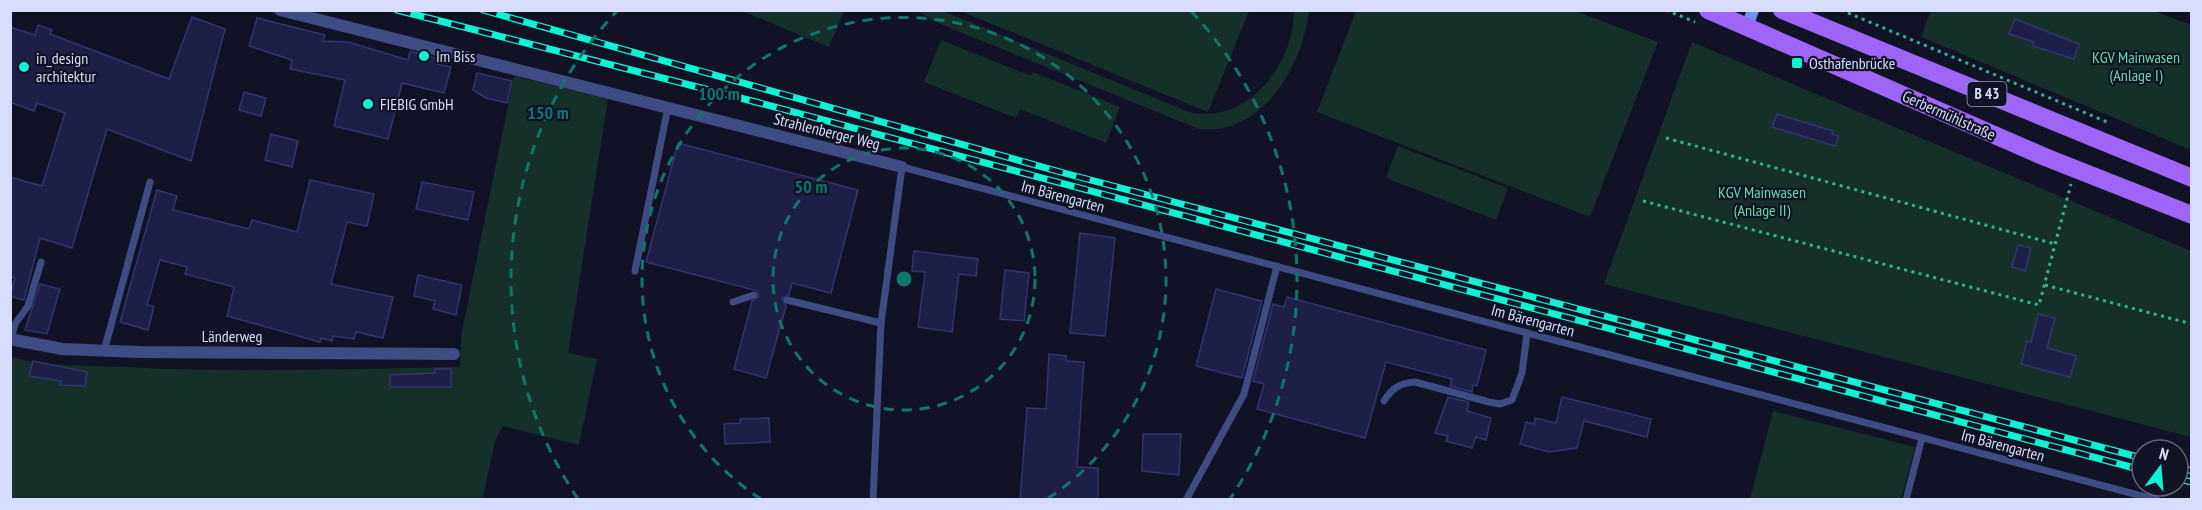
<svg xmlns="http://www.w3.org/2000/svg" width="2202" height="510" font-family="'PT Sans Narrow',sans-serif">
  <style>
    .green { fill: #143028 }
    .building { fill: #1e1f46; stroke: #313471; stroke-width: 1.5 }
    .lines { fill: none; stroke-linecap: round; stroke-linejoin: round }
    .path { stroke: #36b38e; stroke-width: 3; stroke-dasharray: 3 4.5; stroke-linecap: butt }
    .lane { stroke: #3e4c83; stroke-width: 7 }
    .street { stroke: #3e4c83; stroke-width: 12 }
    .secondary { stroke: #7490f8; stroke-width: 12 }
    .primary { stroke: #9e65f7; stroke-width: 18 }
    .rail-casing { stroke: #0ff3d4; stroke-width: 7 }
    .rail { stroke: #111226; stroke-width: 4.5; stroke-dasharray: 14; stroke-linecap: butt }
    .ring { fill: none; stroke: #0f766e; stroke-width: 3; stroke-dasharray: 10 8 }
    .poi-dot { fill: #0ff3d4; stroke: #111226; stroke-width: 2 }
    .labels { text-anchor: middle; stroke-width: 4.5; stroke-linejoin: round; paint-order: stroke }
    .shield { fill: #111226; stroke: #9ca0bc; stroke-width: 1.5 }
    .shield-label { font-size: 15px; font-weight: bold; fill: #d8ddfd }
    .poi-label { font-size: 16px; fill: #d8ddfd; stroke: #111226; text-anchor: start }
    .park-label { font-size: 16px; fill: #67daa2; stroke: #111226 }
    .street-label { font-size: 16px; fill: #d8ddfd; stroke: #111226 }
    .centre { fill: #0f766e; stroke: #111226; stroke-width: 3 }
    .ring-label { font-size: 18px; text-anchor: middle; font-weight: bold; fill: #0f766e; stroke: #111226; stroke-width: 4.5; stroke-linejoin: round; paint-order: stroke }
  </style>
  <rect width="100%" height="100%" fill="#111226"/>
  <g class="green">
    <polygon points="1931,10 2151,10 2191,25 2191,150 1921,37"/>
    <polygon points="742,11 844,11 829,47"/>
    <path d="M918 11H943L1189 112C1248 125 1293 65 1294 11H1309C1302 66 1264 135 1199 129L933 21Z"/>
    <polygon points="960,11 1249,11 1208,112"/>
    <polygon points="1356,11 1575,11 1658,42 1590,217 1317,112"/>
    <polygon points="941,40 1031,76 1033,72 1120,107 1106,143 1020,109 1016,118 924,82"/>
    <polygon points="1692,42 2191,251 2191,437 1604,284"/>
    <path d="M514 76 608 99 568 353 597 359 579 445 503 426 495 441 483 497 489 499H11L10 357C47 367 86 365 123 367 235 373 348 369 460 367L461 336Z"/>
    <polygon points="1398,146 1508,188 1496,220 1386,178"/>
    <polygon points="1773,411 1915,447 1901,499 1750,499"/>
  </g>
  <g class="building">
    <polygon points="192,17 225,29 191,161 107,129 72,248 40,238 24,300 10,296 15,278 10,276 10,177 42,186 65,113 37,103 34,111 10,102 10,27 35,35 38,25 52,30 50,34 169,79"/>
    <polygon points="257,18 325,35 323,41 348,42 408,60 410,51 438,59 437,64 451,67 444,93 402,83 388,139 334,126 345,80 290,69 292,60 249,46"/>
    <polygon points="2015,19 2079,44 2074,59 2033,46 2034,42 2009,34"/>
    <polygon points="477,73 512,81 507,103 486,98 473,90"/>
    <polygon points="244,92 266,98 261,116 239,110"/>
    <polygon points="1777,114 1833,131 1832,134 1839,136 1835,146 1772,127"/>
    <polygon points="271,134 298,141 292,167 265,160"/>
    <polygon points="678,143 858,190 831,293 792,283 789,295 782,298 786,306 766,378 734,369 752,301 759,297 758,291 646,262"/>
    <polygon points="310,180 374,194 367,226 347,222 331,284 393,297 383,338 356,332 354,339 333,336 332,341 321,338 320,342 227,316 234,287 185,274 187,267 160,260 147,305 154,306 148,330 120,322 157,190 177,196 173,210 249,229 252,220 297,232"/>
    <polygon points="422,182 474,192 468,220 416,209"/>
    <polygon points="1080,233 1115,238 1105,336 1070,333"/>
    <polygon points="2018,245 2031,248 2025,271 2012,267"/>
    <polygon points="914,251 978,259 976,276 959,274 952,332 918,327 925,272 912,271"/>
    <polygon points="1005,270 1029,273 1024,321 1000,319"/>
    <polygon points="418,275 462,285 456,315 433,309 435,301 414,296"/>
    <polygon points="40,284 60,289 47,334 25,330"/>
    <polygon points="1216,289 1262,301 1242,378 1196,366"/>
    <polygon points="1287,297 1486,350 1477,386 1473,385 1472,392 1450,386 1452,379 1386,362 1365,438 1257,409 1264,384 1253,381 1273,304 1284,307"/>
    <polygon points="2038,314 2055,318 2047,348 2076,356 2070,377 2021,364 2027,341 2031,342"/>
    <polygon points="1049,354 1066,356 1066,361 1084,362 1077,467 1098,468 1098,500 1020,500 1027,408 1046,409"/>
    <polygon points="33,361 87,372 85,386 60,385 61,381 29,376"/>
    <polygon points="435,369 451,369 451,387 390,387 390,375 435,373"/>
    <polygon points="1448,397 1469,402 1467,411 1491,418 1486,440 1476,437 1472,448 1446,441 1448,436 1435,433"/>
    <polygon points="1562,397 1651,419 1647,437 1584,421 1577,448 1549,452 1520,444 1526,422 1534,424 1535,418 1556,423"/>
    <polygon points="769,418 770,442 725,444 724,424 740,423 740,419"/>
    <polygon points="1143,434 1181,434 1179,475 1142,471"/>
  </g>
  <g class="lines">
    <g class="path">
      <polyline points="1666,10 1695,22"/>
      <polyline points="1841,10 2107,122"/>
      <polyline points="1666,138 2055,244"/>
      <polyline points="1643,201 2039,305 2071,184"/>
      <polyline points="2045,285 2192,324"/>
    </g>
    <g class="lane">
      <polyline points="635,271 668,107"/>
      <polyline points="787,300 881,323"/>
      <polyline points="733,302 754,295"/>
      <polyline points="11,339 15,324 28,306 41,262"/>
      <polyline points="104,351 150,182"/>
      <path d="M1384 401C1392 388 1400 383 1415 382L1489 402 1500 404 1512 400 1522 373 1527 333"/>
      <polyline points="873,500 881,323 902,167 2157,500"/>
      <polyline points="1186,500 1244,394 1277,266"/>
      <polyline points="1906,500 1922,438"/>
    </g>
    <g class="street">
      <polyline points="280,10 902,167"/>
      <polyline points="10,339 62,349 139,352 454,354"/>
    </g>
    <polyline class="secondary" points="1747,27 1753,10"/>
    <g class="primary">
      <polyline points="1708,10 2045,157 2192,215"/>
      <polyline points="1782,10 2192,178"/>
    </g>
    <g class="rail-casing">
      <g id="rail">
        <polyline points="397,10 756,102 2142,470"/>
        <polyline points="483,10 1064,173 2142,458"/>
        <polyline points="2178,467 2192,471"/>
        <polyline points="2178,479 2192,482"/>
      </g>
    </g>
    <use href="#rail" class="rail"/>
  </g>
  <g class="ring">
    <circle cx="904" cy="279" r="131"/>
    <path d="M761 499A262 262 0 1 1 1047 499"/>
    <path d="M578 499A393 393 0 0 1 617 11M1191 11A393 393 0 0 1 1230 499"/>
  </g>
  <g class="poi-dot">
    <circle cx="424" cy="56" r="6"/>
    <rect x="1791" y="57" width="12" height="12" rx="3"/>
    <circle cx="24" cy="67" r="6"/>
    <circle cx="368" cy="104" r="6"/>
  </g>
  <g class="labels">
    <rect class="shield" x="1967.5" y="82" width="39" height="24" rx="4.5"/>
    <g class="shield-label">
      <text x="1987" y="99">B 43</text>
    </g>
    <g class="poi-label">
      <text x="436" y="62">Im Biss</text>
      <text x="36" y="64">in_design<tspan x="36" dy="18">architektur</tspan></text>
      <text x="1809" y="69">Osthafenbrücke</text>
      <text x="380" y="110">FIEBIG GmbH</text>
    </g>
    <g class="park-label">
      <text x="2136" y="63">KGV Mainwasen<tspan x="2136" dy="18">(Anlage I)</tspan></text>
      <text x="1762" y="198">KGV Mainwasen<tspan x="1762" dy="18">(Anlage II)</tspan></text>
    </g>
    <g class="street-label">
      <text transform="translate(1949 115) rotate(24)" y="6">Gerbermühlstraße</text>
      <text transform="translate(827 131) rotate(14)" y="6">Strahlenberger Weg</text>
      <text transform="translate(1063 196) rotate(15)" y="6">Im Bärengarten</text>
      <text transform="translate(1533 320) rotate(15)" y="6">Im Bärengarten</text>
      <text x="232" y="342">Länderweg</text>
      <text transform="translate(2003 445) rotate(15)" y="6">Im Bärengarten</text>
    </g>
  </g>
  <circle cx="904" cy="279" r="9" class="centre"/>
  <g class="ring-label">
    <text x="719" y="100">100 m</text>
    <text x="548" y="119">150 m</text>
    <text x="811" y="193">50 m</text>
  </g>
  <rect width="2202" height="510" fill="none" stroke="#d8ddfd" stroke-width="24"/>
  <g transform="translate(2160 468) rotate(16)"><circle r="28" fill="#111226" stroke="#61637c" stroke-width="1.5"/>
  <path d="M0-4.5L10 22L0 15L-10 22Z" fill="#0ff3d4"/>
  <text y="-9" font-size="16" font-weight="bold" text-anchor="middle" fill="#d8ddfd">N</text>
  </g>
</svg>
